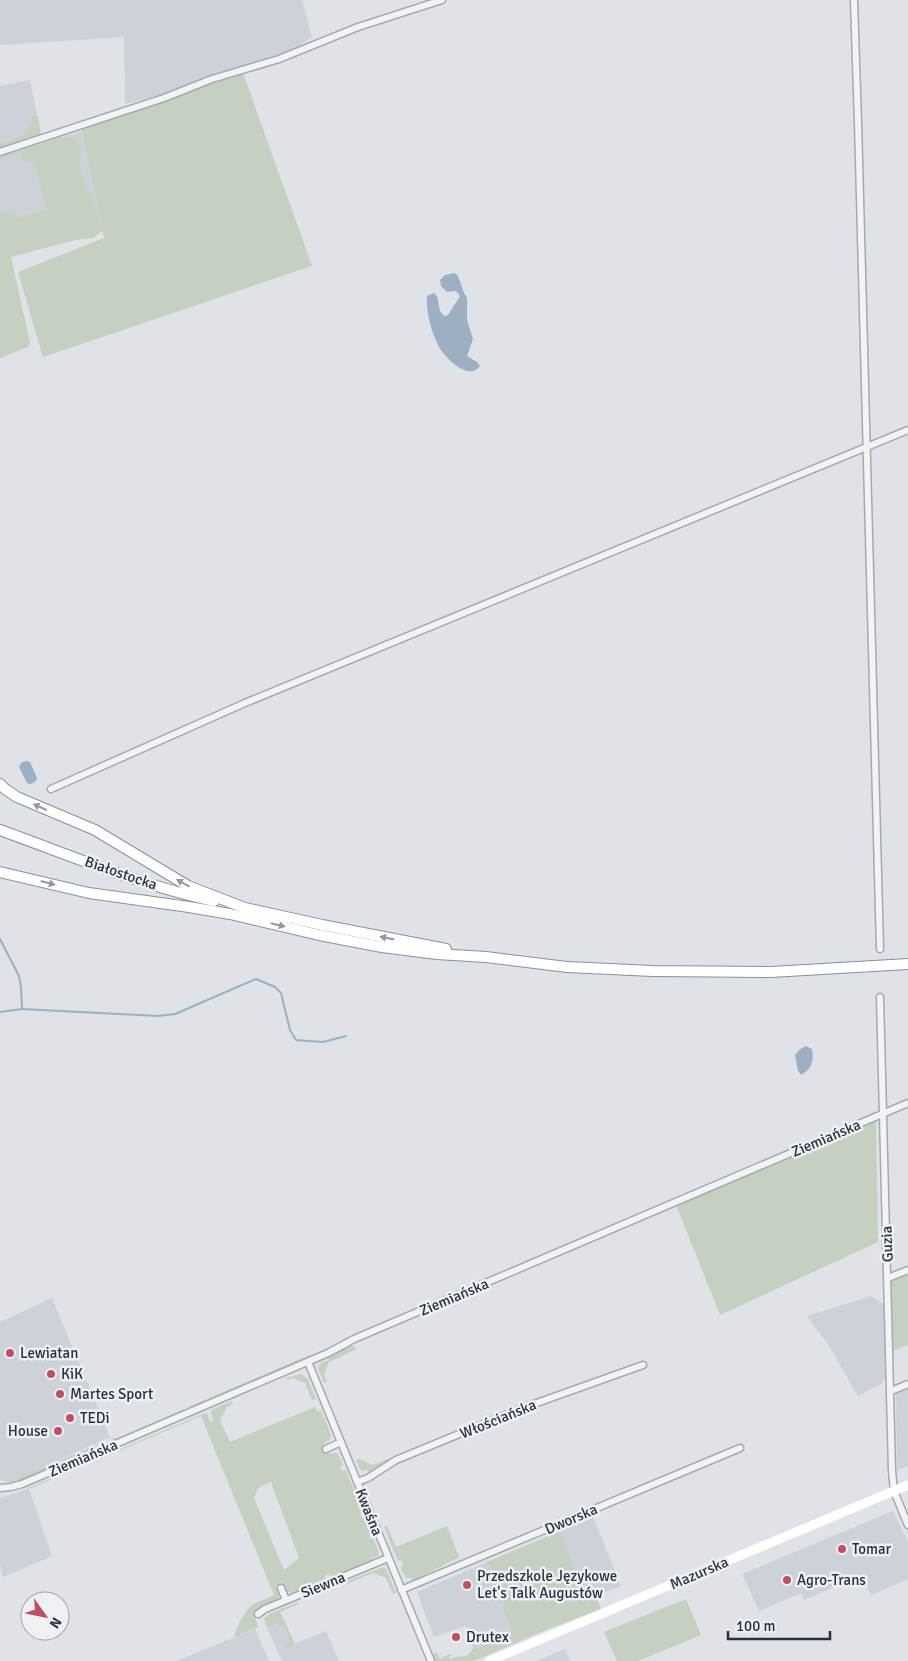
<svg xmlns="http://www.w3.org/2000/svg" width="908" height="1661" font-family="Signika,sans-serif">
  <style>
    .built { fill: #cdd1d8 }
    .green { fill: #c5d0c1; fill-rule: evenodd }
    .water { fill: #9db0c3 }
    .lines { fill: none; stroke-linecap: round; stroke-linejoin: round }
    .stream { stroke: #9db0c3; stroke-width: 2 }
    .minor-casing { stroke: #a5a9b0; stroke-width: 9 }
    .trunk-casing { stroke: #88909c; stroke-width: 12 }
    .minor { stroke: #f1f3f5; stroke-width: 6 }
    .secondary { stroke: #fff; stroke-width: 9 }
    .trunk { stroke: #fff; stroke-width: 10 }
    .oneway { fill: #94989e }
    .poi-dot { fill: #bf5061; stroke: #eef1f4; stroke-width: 2 }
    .labels { text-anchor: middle; stroke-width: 5; stroke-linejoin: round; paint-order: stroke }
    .street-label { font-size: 15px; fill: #2a303c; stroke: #eef1f4 }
    .poi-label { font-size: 15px; fill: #2a303c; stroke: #eef1f4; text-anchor: start }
  </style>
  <rect width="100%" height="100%" fill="#dfe2e7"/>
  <g class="built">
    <polygon points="0,0 302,0 312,37 266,67 125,104 124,37 0,45"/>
    <polygon points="30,80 41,135 0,148 0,86"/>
    <polygon points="82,131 102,230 0,257 0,157"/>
    <polygon points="871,1296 885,1305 887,1375 881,1384 858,1396 829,1346 807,1316"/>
    <polygon points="52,1298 110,1437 10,1482 0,1480 0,1322"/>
    <polygon points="908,1385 908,1466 897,1470 896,1390"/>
    <polygon points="29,1489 52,1556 3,1577 0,1563 0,1498"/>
    <polygon points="893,1511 908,1542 908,1579 871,1595 861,1575 804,1600 801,1593 759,1611 742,1574"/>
    <polygon points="593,1517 621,1586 588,1599 560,1531"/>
    <polygon points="487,1562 512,1633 473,1649 465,1626 434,1637 417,1592"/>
    <polygon points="283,1617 294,1644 326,1631 339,1661 282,1661 265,1624"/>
    <polygon points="255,1629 269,1661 176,1661"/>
    <polygon points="565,1649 570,1661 536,1661"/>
  </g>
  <g class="green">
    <path d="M243 73 312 266 43 357 18 272 104 238 102 231 93 238 76 240 11 257 30 343 28 347 0 358V213L13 211 16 218 47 210 34 161 23 163 20 152 0 159V157L62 137 74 138 81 149C76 166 85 187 93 201 97 208 98 217 101 224L81 126Z"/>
    <path d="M38 116 41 135 0 148V144C14 141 32 134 33 117Z"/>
    <polygon points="876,1121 878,1242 720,1315 676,1205"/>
    <polygon points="908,1273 908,1345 893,1351 892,1280"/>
    <path d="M351 1346H354L357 1349 329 1362 324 1374 327 1382 324 1383 318 1368 321 1363 329 1360 328 1358 318 1363 315 1371C316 1358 340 1351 351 1346Z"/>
    <polygon points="310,1355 310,1357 190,1409 188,1407"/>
    <polygon points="301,1374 308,1379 316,1399 312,1400 305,1383 292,1378 287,1380 286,1378"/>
    <path d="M232 1401 233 1404 227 1407 220 1420 230 1442 315 1407 318 1412 321 1410 331 1435 330 1440 324 1443 329 1454 336 1453 338 1454 343 1465 340 1467 343 1471 346 1470 363 1513 360 1515 362 1518 365 1517 372 1534 369 1535 370 1539 373 1538 379 1553 378 1556 372 1558 373 1561 332 1578 328 1574 325 1576 324 1581 295 1593 286 1592 283 1587 278 1589 280 1594 278 1599C265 1608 250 1605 258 1627L235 1637C235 1629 245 1610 252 1605 258 1601 268 1599 274 1595L201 1416 29 1489H26L205 1413H207L210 1421H213L211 1410ZM271 1482 299 1558 284 1570 254 1498 258 1488Z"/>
    <polygon points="184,1409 183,1412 115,1440 108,1438 118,1438"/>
    <polygon points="99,1444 90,1452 19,1481 13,1483 8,1482"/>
    <polygon points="390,1458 387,1462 368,1474 367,1470 363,1471 360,1469 356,1460 359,1459 373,1465"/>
    <polygon points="387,1526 396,1547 447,1526 459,1557 413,1581 411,1578 406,1578 400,1567 403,1565 401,1560 398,1561 384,1527"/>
    <polygon points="560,1531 588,1599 596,1596 601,1609 546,1630 474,1661 435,1661 433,1656 436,1651 440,1659 449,1654 452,1655 449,1656 450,1659 455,1657 466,1656 473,1649 512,1633 487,1562"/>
    <polygon points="383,1567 386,1569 396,1593 393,1594 386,1578 373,1573 344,1585 343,1583"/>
    <polygon points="686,1599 701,1635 638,1661 617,1661 604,1632"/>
    <polygon points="298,1602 299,1604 280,1612 295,1644 286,1649 285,1645 291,1643 284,1625 279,1627 277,1623 267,1627 264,1619 269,1614"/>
  </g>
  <g class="water">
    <path d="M455 273 458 276 464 293 467 298V320L473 339 467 356 477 362 480 366C468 382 444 357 438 345 431 330 426 313 427 296L434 293 437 296 440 311 444 316 448 315 460 296 456 291 447 292 441 286 440 280 445 275Z"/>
    <polygon points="26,761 30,762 37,778 36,781 31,784 27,783 19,767 21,763"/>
    <path d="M806 1046 812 1049C814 1061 812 1069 801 1075L798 1071 795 1055 799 1050Z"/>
  </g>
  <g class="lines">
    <g class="stream">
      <polyline points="0,939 19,976 21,987 22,1009"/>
      <polyline points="0,1012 22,1009 158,1016 175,1014 256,979 275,987 281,993 290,1030 296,1040 323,1042 346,1036"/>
    </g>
    <g class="minor-casing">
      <g id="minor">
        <path d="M854 0C865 316 870 632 880 949"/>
        <polyline points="0,152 164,98 212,79 279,59 358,27 442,0"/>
        <polyline points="51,789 245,703 908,430"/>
        <polyline points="880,997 892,1471 894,1491 908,1525"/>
        <polyline points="888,1278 908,1270"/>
        <polyline points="308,1362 431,1661"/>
        <polyline points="891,1391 908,1384"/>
        <polyline points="326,1449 341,1442"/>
        <polyline points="357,1482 368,1478 396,1460 520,1409 643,1365"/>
        <polyline points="0,1488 11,1487 22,1484 328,1353 354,1339 908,1103"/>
        <polyline points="281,1588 286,1600"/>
        <polyline points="401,1590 740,1448"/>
        <polyline points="258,1614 265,1609 388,1558"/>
      </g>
    </g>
    <g class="trunk-casing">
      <g id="trunk">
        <polyline points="0,784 5,789 17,797 95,830 188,886 245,908 322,925 446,949"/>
        <path d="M0 830C69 855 142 886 214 901"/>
        <polyline points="0,872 89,893 189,907 230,914 319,935 382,947 437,954 486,957 567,967 653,971 771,972 908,964"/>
      </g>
    </g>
    <use href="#minor" class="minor"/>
    <polyline class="secondary" points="489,1661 908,1485"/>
    <use href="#trunk" class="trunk"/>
  </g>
  <defs><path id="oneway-solid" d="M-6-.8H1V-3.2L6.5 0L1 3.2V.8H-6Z" transform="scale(1.25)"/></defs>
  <g class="oneway">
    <use href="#oneway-solid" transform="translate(40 807) rotate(-156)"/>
    <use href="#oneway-solid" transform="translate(48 883) rotate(15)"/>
    <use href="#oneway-solid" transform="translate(183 883) rotate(-151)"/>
    <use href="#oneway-solid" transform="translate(278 925) rotate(13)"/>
    <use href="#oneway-solid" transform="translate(387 938) rotate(-169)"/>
  </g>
  <g class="poi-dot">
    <circle cx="10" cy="1353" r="5"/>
    <circle cx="51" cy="1374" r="5"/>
    <circle cx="60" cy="1394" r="5"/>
    <circle cx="70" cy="1418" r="5"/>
    <circle cx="58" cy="1431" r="5"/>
    <circle cx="842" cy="1549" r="5"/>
    <circle cx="787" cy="1580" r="5"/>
    <circle cx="467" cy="1585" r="5"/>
    <circle cx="456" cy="1637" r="5"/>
  </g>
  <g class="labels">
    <g class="street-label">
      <text transform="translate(121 873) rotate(19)" y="5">Białostocka</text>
      <text transform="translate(826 1138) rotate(-23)" y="5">Ziemiańska</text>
      <text transform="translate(887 1244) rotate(-92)" y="5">Guzia</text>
      <text transform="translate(454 1297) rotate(-23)" y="5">Ziemiańska</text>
      <text transform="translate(498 1419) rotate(-22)" y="5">Włościańska</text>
      <text transform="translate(83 1458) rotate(-23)" y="5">Ziemiańska</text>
      <text transform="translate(369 1512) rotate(68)" y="5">Kwaśna</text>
      <text transform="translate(571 1519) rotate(-23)" y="5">Dworska</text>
      <text transform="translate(699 1573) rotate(-23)" y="5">Mazurska</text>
      <text transform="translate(323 1585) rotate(-22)" y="5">Siewna</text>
    </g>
    <g class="poi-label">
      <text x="20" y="1358">Lewiatan</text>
      <text x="61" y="1379">KiK</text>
      <text x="70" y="1399">Martes Sport</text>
      <text x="80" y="1423">TEDi</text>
      <text x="48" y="1436" text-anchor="end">House</text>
      <text x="852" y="1554">Tomar</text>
      <text x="477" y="1581">Przedszkole Językowe<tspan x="477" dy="17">Let's Talk Augustów</tspan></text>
      <text x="797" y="1585">Agro-Trans</text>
      <text x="466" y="1642">Drutex</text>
    </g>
  </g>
  <g transform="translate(45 1616) rotate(123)"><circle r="24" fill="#eef1f4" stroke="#a0a4aa"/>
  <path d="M0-4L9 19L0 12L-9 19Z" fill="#bf5061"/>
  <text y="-8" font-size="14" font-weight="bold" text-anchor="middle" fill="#2a303c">N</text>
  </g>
  <path d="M728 1631v8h102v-8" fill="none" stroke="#2a303c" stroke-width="2.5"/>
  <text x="736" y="1631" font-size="15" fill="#2a303c" stroke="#eef1f4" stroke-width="4" paint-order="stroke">100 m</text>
</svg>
